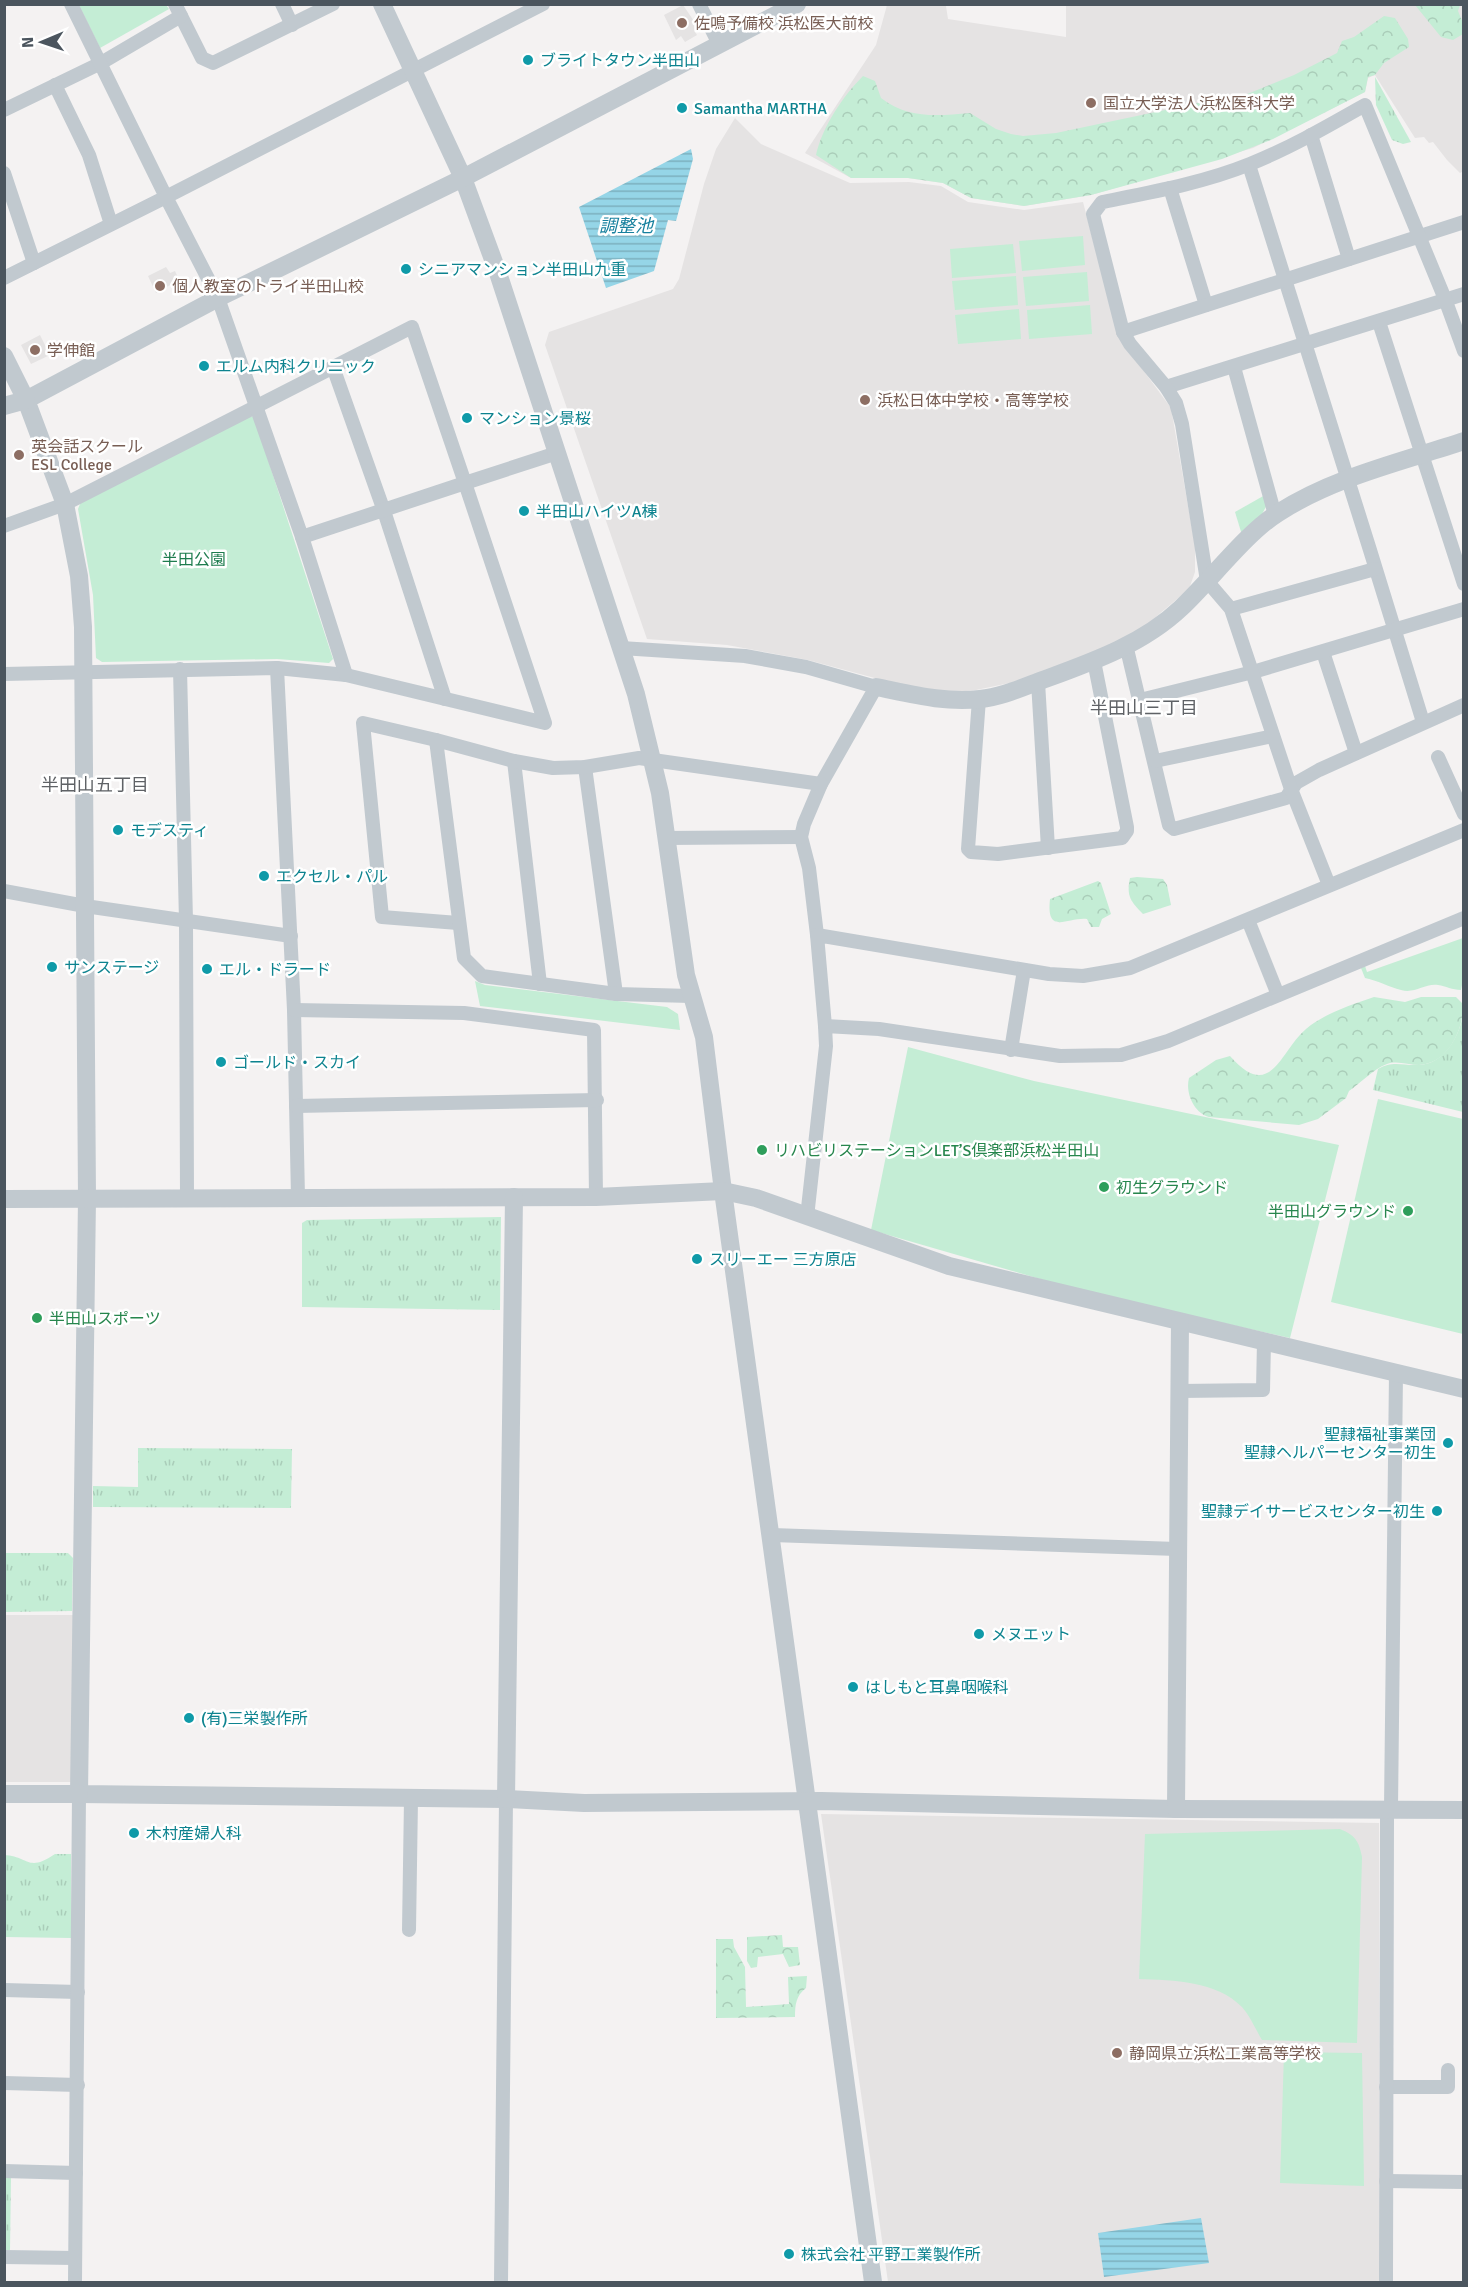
<svg xmlns="http://www.w3.org/2000/svg" width="1468" height="2287" font-family="Signika,'Noto Sans JP',sans-serif">
  <style>
    .education { fill: #e5e3e3 }
    .grass { fill: url(#grass-tufts) }
    .forest { fill: url(#forest-crowns) }
    .park { fill: #c4edd5 }
    .water { fill: url(#water-rules) }
    .lines { fill: none; stroke-linecap: round; stroke-linejoin: round }
    .minor { stroke: #c1c9cf; stroke-width: 14 }
    .tertiary { stroke: #c1c9cf; stroke-width: 18 }
    .education-dot { fill: #8d6e63; stroke: #fff; stroke-width: 2 }
    .culture-dot { fill: #0f9aa8; stroke: #fff; stroke-width: 2 }
    .leisure-dot { fill: #2e9e5b; stroke: #fff; stroke-width: 2 }
    .labels { text-anchor: middle; stroke-width: 5; stroke-linejoin: round; paint-order: stroke }
    .education-label { font-size: 16px; fill: #785e54; stroke: #fff; text-anchor: start }
    .culture-label { font-size: 16px; fill: #0d838f; stroke: #fff; text-anchor: start }
    .park-label { font-size: 16px; fill: #1e7c4e; stroke: #fff }
    .leisure-label { font-size: 16px; fill: #27864d; stroke: #fff; text-anchor: start }
    .water-label { font-size: 18px; font-style: italic; fill: #17809e; stroke: #fff }
    .neighbourhood-label { font-size: 18px; fill: #5f6266; stroke: #fff }
  </style>
  <defs>
    <pattern id="grass-tufts" width="24" height="20" patternUnits="userSpaceOnUse" patternTransform="scale(1.5)"><rect width="24" height="20" fill="#c4edd5"/><path d="M3 7l-1-3M5 7V3M7 7l1-3M15 17l-1-3M17 17v-4M19 17l1-3" fill="none" stroke="#aacdb9"/></pattern>
    <pattern id="forest-crowns" width="20" height="18" patternUnits="userSpaceOnUse" patternTransform="scale(1.5)"><rect width="20" height="18" fill="#c4edd5"/><path d="M2 6a3 3 0 1 1 6 0M12 15a3 3 0 1 1 6 0" fill="none" stroke="#aacdb9"/></pattern>
    <pattern id="water-rules" width="6" height="5" patternUnits="userSpaceOnUse" patternTransform="scale(1.5)"><rect width="6" height="5" fill="#95d5e7"/><path d="M0 2.5h6" fill="none" stroke="#7cb0be"/></pattern>
  </defs>
  <rect width="100%" height="100%" fill="#f4f2f2"/>
  <g class="education">
    <polygon points="683,5 700,30 695,32 697,35 685,42 681,36 676,40 664,15"/>
    <polygon points="887,5 940,5 946,6 948,19 1066,37 1066,5 1463,5 1464,171 1460,173 1447,160 1433,142 1429,143 1424,137 1415,138 1375,75 1368,78 1365,92 1253,148 1091,195 1024,206 971,198 943,183 908,178 851,178 805,153 876,45"/>
    <polygon points="735,118 761,144 850,183 909,182 941,186 968,202 1024,210 1083,202 1118,336 1171,408 1195,546 1195,572 1189,589 1145,626 1124,639 1029,679 976,690 934,694 808,660 727,645 647,639 545,345 549,332 673,289 679,279 704,184 716,149"/>
    <polygon points="166,267 170,273 175,271 179,280 156,293 148,276"/>
    <polygon points="40,335 50,355 31,364 21,345"/>
    <polygon points="5,1615 77,1615 72,1782 5,1782"/>
    <polygon points="821,1814 1379,1823 1379,2282 888,2282"/>
  </g>
  <g class="grass">
    <polygon points="1375,77 1411,142 1403,144 1392,140 1376,105"/>
    <path d="M1463 1015V1112L1373 1090 1378 1069C1393 1060 1403 1066 1419 1065 1444 1064 1459 1037 1463 1015Z"/>
    <polygon points="501,1217 500,1310 302,1307 302,1223 307,1220"/>
    <polygon points="138,1448 292,1449 291,1508 93,1507 93,1486 138,1487"/>
    <polygon points="4,1553 68,1553 73,1558 72,1611 5,1612"/>
    <path d="M55 1854H71V1938L5 1937 4 1855C29 1856 27 1873 55 1854Z"/>
    <polygon points="5,2175 11,2175 10,2250 5,2250"/>
  </g>
  <g class="forest">
    <polygon points="1415,5 1460,5 1458,11 1463,23 1463,34 1453,40 1441,37"/>
    <path d="M1384 16 1395 18 1408 39 1409 47 1384 63 1375 75 1368 77 1365 92 1273 139 1222 159 1091 195 1024 206 971 198 943 183 908 178H851L816 155C822 127 843 96 863 76L875 81 881 98C909 119 936 116 970 113L996 129 1011 134 1023 136 1056 133 1203 102 1230 101 1294 75 1337 53 1342 41 1354 37Z"/>
    <path d="M1137 877 1163 879 1167 885 1171 905 1143 914C1131 902 1126 896 1130 878Z"/>
    <path d="M1098 881 1101 883 1111 914 1102 919 1099 927H1091L1087 919C1067 917 1046 936 1050 899Z"/>
    <path d="M1374 997 1405 1002 1421 997H1456L1463 1004C1464 1029 1448 1064 1419 1065 1408 1065 1397 1060 1387 1064 1373 1069 1361 1083 1349 1091L1346 1098 1318 1119 1299 1125 1209 1117C1194 1113 1185 1093 1189 1078L1216 1060 1230 1056C1271 1103 1280 1051 1306 1029 1325 1013 1351 1005 1374 997Z"/>
    <polygon points="782,1935 783,1947 798,1947 800,1965 789,1967 783,1954 758,1957 757,1967 751,1968 747,1961 747,1937"/>
    <path d="M716 1939H733L734 1947 745 1967 746 2007 789 2004 788 1977 807 1976 806 1988C796 1996 795 2004 795 2017L716 2018Z"/>
  </g>
  <g class="park">
    <polygon points="79,5 166,5 169,9 100,48"/>
    <polygon points="1083,236 1085,265 1022,271 1019,241"/>
    <polygon points="1013,244 1016,273 952,278 950,249"/>
    <polygon points="1087,272 1089,301 1026,306 1023,277"/>
    <polygon points="1016,276 1018,305 955,310 952,281"/>
    <polygon points="1090,305 1092,334 1029,339 1027,310"/>
    <polygon points="1019,309 1021,339 958,344 955,315"/>
    <polygon points="250,416 254,417 333,659 329,663 277,659 102,662 96,658 93,595 78,509 82,499"/>
    <polygon points="1265,495 1267,505 1262,514 1242,535 1235,512"/>
    <path d="M1463 938V980L1461 990C1452 990 1446 986 1438 985 1425 983 1415 994 1401 990 1389 987 1379 981 1365 978L1361 968 1365 966 1367 972Z"/>
    <polygon points="475,981 485,985 667,1007 678,1014 680,1030 480,1006"/>
    <polygon points="908,1047 1034,1081 1339,1145 1290,1338 1085,1292 871,1230"/>
    <polygon points="1378,1099 1463,1119 1463,1334 1331,1302"/>
    <path d="M1340 1829C1355 1835 1359 1841 1362 1857L1357 2043 1262 2040C1256 2030 1250 2016 1242 2007 1216 1981 1174 1980 1139 1979L1145 1834Z"/>
    <polygon points="1284,2052 1362,2053 1364,2186 1280,2183"/>
  </g>
  <g class="water">
    <polygon points="691,149 693,159 676,221 668,220 654,271 606,288 579,207"/>
    <polygon points="1201,2218 1209,2263 1104,2277 1098,2233"/>
  </g>
  <g class="lines">
    <g class="minor">
      <polyline points="282,4 292,25"/>
      <polyline points="699,4 719,44"/>
      <polyline points="181,16 202,58 213,63 333,4"/>
      <polyline points="55,85 89,155 111,224"/>
      <polyline points="4,110 101,63 181,16 175,4"/>
      <polyline points="1311,135 1349,259"/>
      <path d="M1249 165C1308 350 1366 536 1423 722"/>
      <polyline points="4,173 34,263"/>
      <polyline points="1170,188 1206,305"/>
      <polyline points="4,278 166,197 71,4"/>
      <polyline points="1379,322 1464,584"/>
      <polyline points="1123,332 1464,222"/>
      <polyline points="333,367 384,511 445,699"/>
      <polyline points="1234,367 1275,515"/>
      <polyline points="1166,387 1464,294"/>
      <polyline points="4,526 65,504 412,327 465,483 557,453"/>
      <polyline points="1231,609 1375,569"/>
      <polyline points="1126,645 1169,825 1174,829 1286,798 1296,783 1319,770 1464,705"/>
      <polyline points="621,648 745,656 806,667 876,687 821,784 804,824 801,837 809,868 817,935"/>
      <polyline points="1323,652 1356,753"/>
      <polyline points="277,668 294,1010 298,1197"/>
      <polyline points="180,669 186,921 187,1197"/>
      <polyline points="4,674 277,668 346,675 545,723 465,483 302,537"/>
      <polyline points="346,675 302,537 218,298 166,197 543,4"/>
      <polyline points="1038,682 1048,848"/>
      <polyline points="979,699 968,849 971,852 998,854 1122,838 1127,831 1127,827 1094,661"/>
      <polyline points="1140,700 1253,672 1464,609"/>
      <polyline points="436,740 363,723 382,917 458,923"/>
      <polyline points="1438,757 1464,814"/>
      <polyline points="514,761 540,984"/>
      <polyline points="1155,761 1273,736"/>
      <polyline points="585,767 616,994"/>
      <polyline points="666,838 801,837"/>
      <path d="M1329 885 1291 789 1231 609 1207 581 1182 424 1176 403 1166 387 1130 344 1123 332 1093 214 1102 202C1152 192 1203 183 1250 164 1290 148 1328 126 1365 105L1445 299 1464 351"/>
      <polyline points="4,891 85,906 291,936"/>
      <polyline points="1248,920 1278,995"/>
      <polyline points="691,996 616,994 482,976 464,958 436,740 514,761 553,768 585,767 639,758 821,784"/>
      <polyline points="294,1010 464,1013 594,1030 596,1197"/>
      <polyline points="825,1026 817,935 1049,974 1083,976 1130,968 1464,830"/>
      <polyline points="1011,1050 1024,970"/>
      <polyline points="296,1106 597,1100"/>
      <polyline points="807,1217 826,1046 825,1026 879,1029 1060,1056 1121,1055 1168,1041 1464,918"/>
      <polyline points="1180,1391 1263,1390 1264,1341"/>
      <polyline points="772,1535 1177,1549"/>
      <polyline points="409,1930 411,1799"/>
      <polyline points="4,1990 78,1992"/>
      <polyline points="4,2083 78,2085"/>
      <polyline points="1386,2087 1448,2087 1448,2070"/>
      <polyline points="4,2171 76,2173"/>
      <polyline points="1386,2181 1464,2182"/>
      <polyline points="4,2257 75,2258"/>
      <polyline points="75,2282 79,1794"/>
      <polyline points="501,2282 506,1799"/>
      <polyline points="1386,2282 1387,1816 1391,1808 1396,1373"/>
    </g>
    <g class="tertiary">
      <polyline points="382,4 463,178 498,273 636,694 660,793 686,975 704,1037 723,1191 873,2282"/>
      <polyline points="797,4 463,178 218,298 26,400 65,504 79,576 83,627 87,1198 79,1794 506,1799 584,1803 821,1801 1176,1809 1464,1810"/>
      <polyline points="4,356 26,400 4,406"/>
      <path d="M876 687C911 694 944 703 980 699 1001 697 1021 688 1040 681 1089 663 1142 645 1181 608 1210 581 1246 533 1278 513 1334 477 1401 462 1464 441"/>
      <polyline points="4,1199 596,1197 723,1191 756,1198 949,1266 1464,1389"/>
      <polyline points="4,1794 79,1794"/>
      <polyline points="506,1799 514,1197"/>
      <polyline points="1176,1809 1180,1322"/>
    </g>
  </g>
  <g class="education-dot">
    <circle cx="682" cy="23" r="6"/>
    <circle cx="1091" cy="103" r="6"/>
    <circle cx="160" cy="286" r="6"/>
    <circle cx="35" cy="350" r="6"/>
    <circle cx="865" cy="400" r="6"/>
    <circle cx="19" cy="455" r="6"/>
    <circle cx="1117" cy="2053" r="6"/>
  </g>
  <g class="culture-dot">
    <circle cx="528" cy="60" r="6"/>
    <circle cx="682" cy="108" r="6"/>
    <circle cx="406" cy="269" r="6"/>
    <circle cx="204" cy="366" r="6"/>
    <circle cx="467" cy="418" r="6"/>
    <circle cx="524" cy="511" r="6"/>
    <circle cx="118" cy="830" r="6"/>
    <circle cx="264" cy="876" r="6"/>
    <circle cx="52" cy="967" r="6"/>
    <circle cx="207" cy="969" r="6"/>
    <circle cx="221" cy="1062" r="6"/>
    <circle cx="697" cy="1259" r="6"/>
    <circle cx="1448" cy="1443" r="6"/>
    <circle cx="1437" cy="1511" r="6"/>
    <circle cx="979" cy="1634" r="6"/>
    <circle cx="853" cy="1687" r="6"/>
    <circle cx="189" cy="1718" r="6"/>
    <circle cx="134" cy="1833" r="6"/>
    <circle cx="789" cy="2254" r="6"/>
  </g>
  <g class="leisure-dot">
    <circle cx="762" cy="1150" r="6"/>
    <circle cx="1104" cy="1187" r="6"/>
    <circle cx="1408" cy="1211" r="6"/>
    <circle cx="37" cy="1318" r="6"/>
  </g>
  <g class="labels">
    <g class="education-label">
      <text x="694" y="29">佐鳴予備校 浜松医大前校</text>
      <text x="1103" y="109">国立大学法人浜松医科大学</text>
      <text x="172" y="292">個人教室のトライ半田山校</text>
      <text x="47" y="356">学伸館</text>
      <text x="877" y="406">浜松日体中学校・高等学校</text>
      <text x="31" y="452">英会話スクール<tspan x="31" dy="18">ESL College</tspan></text>
      <text x="1129" y="2059">静岡県立浜松工業高等学校</text>
    </g>
    <g class="culture-label">
      <text x="540" y="66">ブライトタウン半田山</text>
      <text x="694" y="114">Samantha MARTHA</text>
      <text x="418" y="275">シニアマンション半田山九重</text>
      <text x="216" y="372">エルム内科クリニック</text>
      <text x="479" y="424">マンション景桜</text>
      <text x="536" y="517">半田山ハイツA棟</text>
      <text x="130" y="836">モデスティ</text>
      <text x="276" y="882">エクセル・パル</text>
      <text x="64" y="973">サンステージ</text>
      <text x="219" y="975">エル・ドラード</text>
      <text x="233" y="1068">ゴールド・スカイ</text>
      <text x="709" y="1265">スリーエー 三方原店</text>
      <text x="1436" y="1440" text-anchor="end">聖隷福祉事業団<tspan x="1436" dy="18">聖隷ヘルパーセンター初生</tspan></text>
      <text x="1425" y="1517" text-anchor="end">聖隷デイサービスセンター初生</text>
      <text x="991" y="1640">メヌエット</text>
      <text x="865" y="1693">はしもと耳鼻咽喉科</text>
      <text x="201" y="1724">(有)三栄製作所</text>
      <text x="146" y="1839">木村産婦人科</text>
      <text x="801" y="2260">株式会社 平野工業製作所</text>
    </g>
    <g class="park-label">
      <text x="194" y="565">半田公園</text>
    </g>
    <g class="leisure-label">
      <text x="774" y="1156">リハビリステーションLET’S倶楽部浜松半田山</text>
      <text x="1116" y="1193">初生グラウンド</text>
      <text x="1396" y="1217" text-anchor="end">半田山グラウンド</text>
      <text x="49" y="1324">半田山スポーツ</text>
    </g>
    <g class="water-label">
      <text x="626" y="232">調整池</text>
    </g>
    <g class="neighbourhood-label">
      <text x="1144" y="714">半田山三丁目</text>
      <text x="95" y="791">半田山五丁目</text>
    </g>
  </g>
  <rect width="1468" height="2287" fill="none" stroke="#4b555e" stroke-width="12"/>
  <g transform="translate(42 42) rotate(268)" stroke="#ffffff" stroke-width="4.5" paint-order="stroke">
  <path d="M0-4.5L10 22L0 15L-10 22Z" fill="#4b555e"/>
  <text y="-9" font-size="16" font-weight="bold" text-anchor="middle" fill="#4b555e">N</text>
  </g>
</svg>
